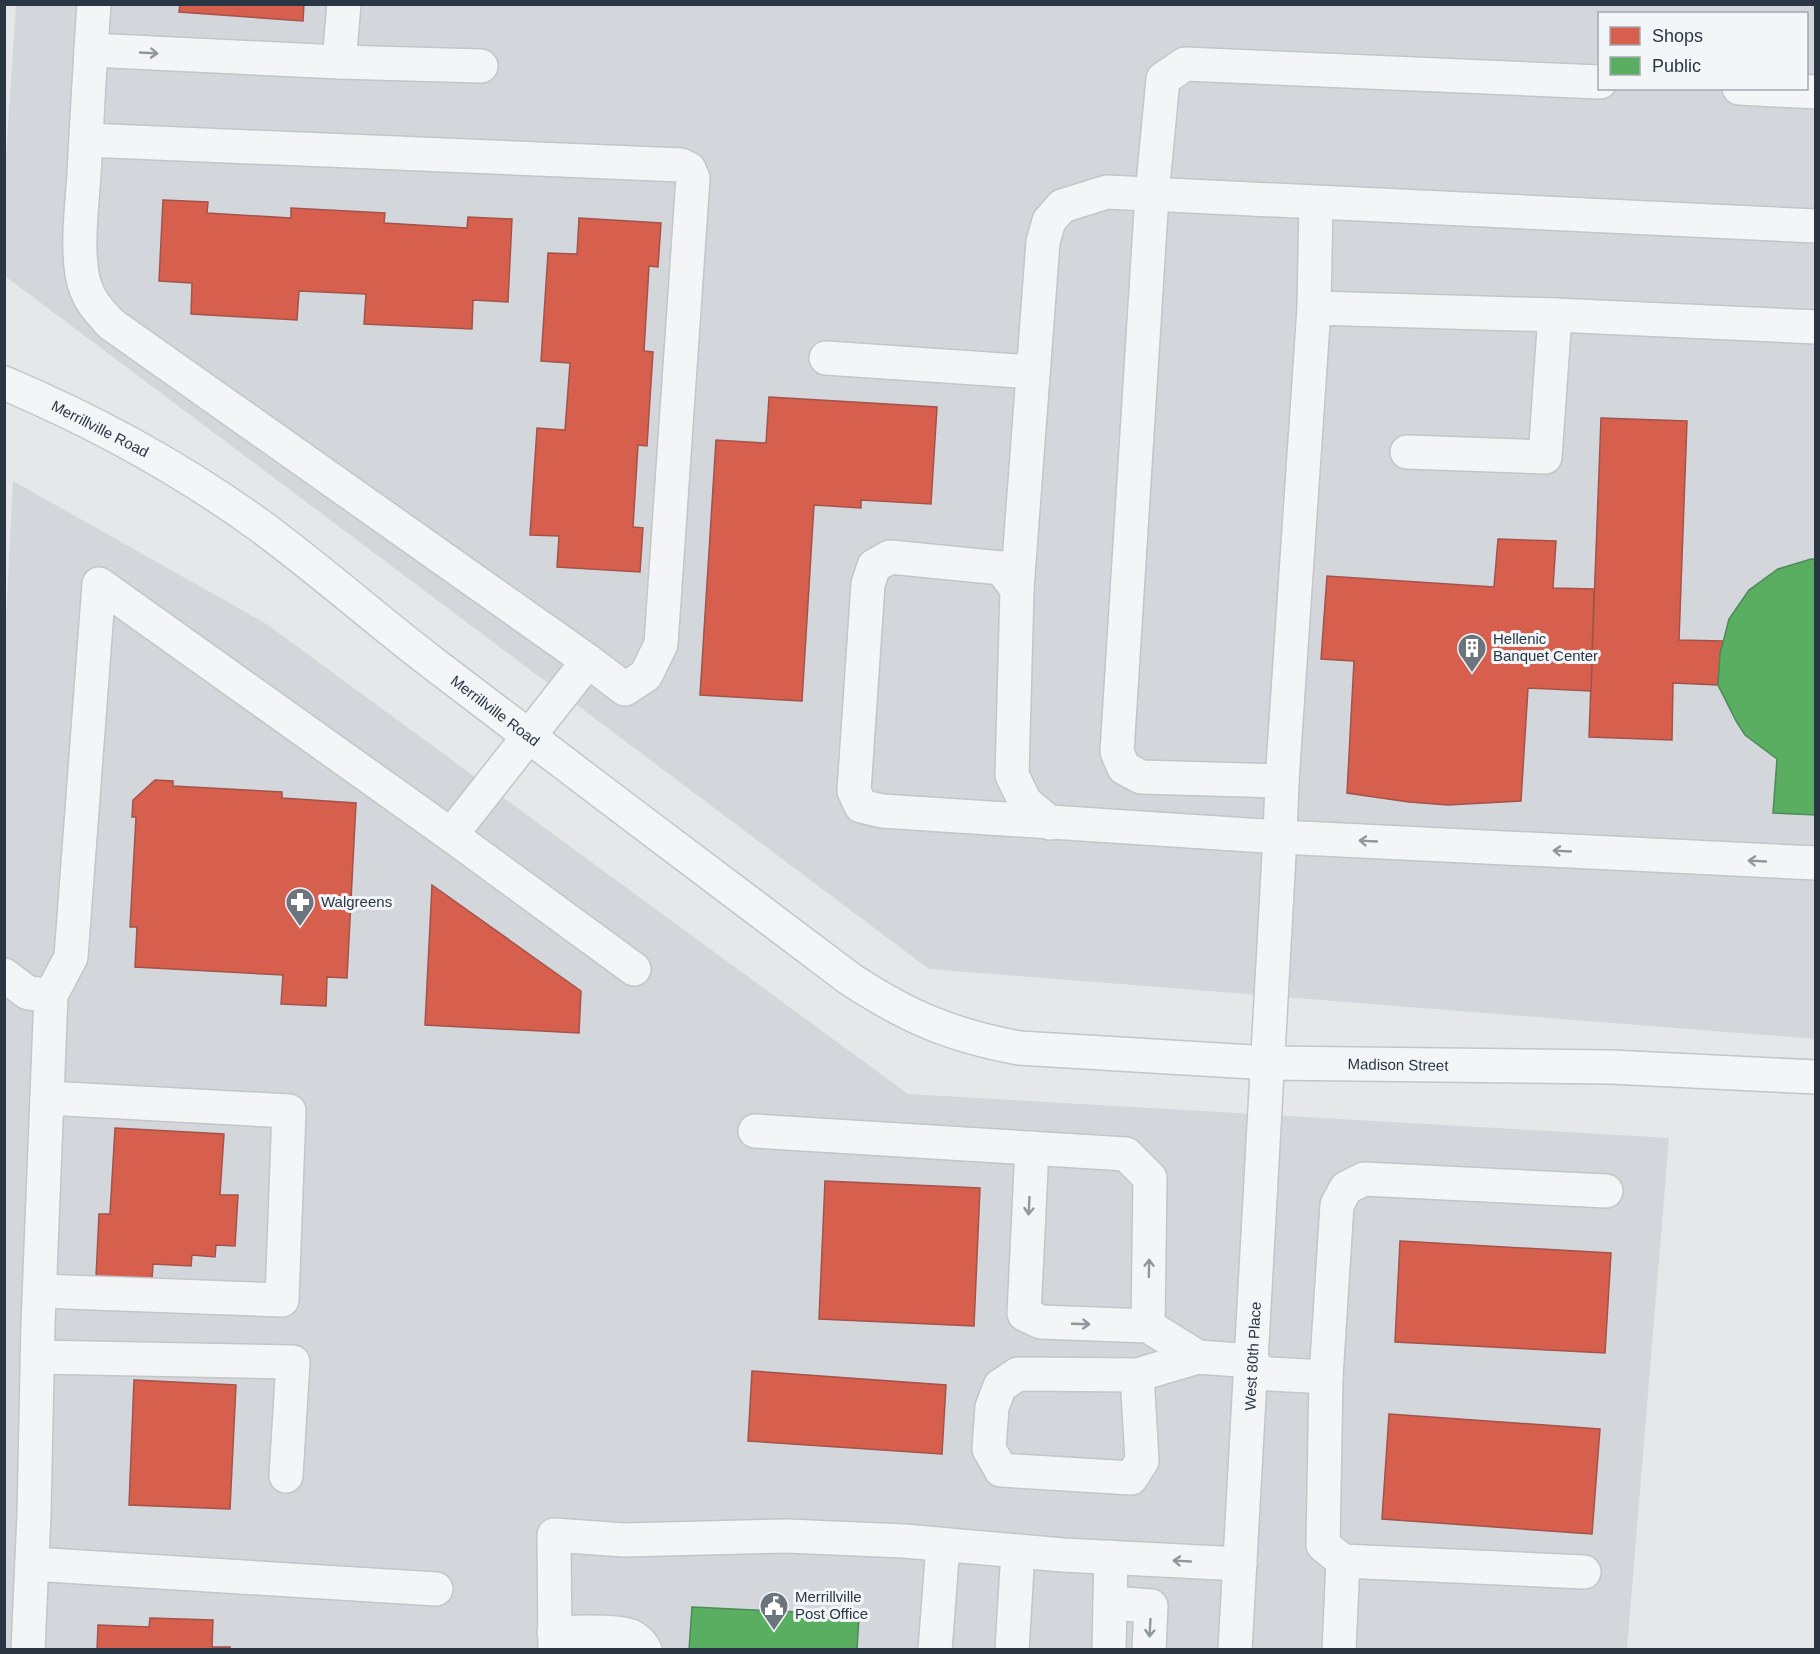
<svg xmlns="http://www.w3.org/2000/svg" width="1820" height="1654" font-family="Arial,sans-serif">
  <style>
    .built { fill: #d3d7dc; fill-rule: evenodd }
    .shops { fill: #d6604d; stroke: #a3534a; stroke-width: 1.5 }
    .public { fill: #5aae61; stroke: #4c8a58; stroke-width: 1.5 }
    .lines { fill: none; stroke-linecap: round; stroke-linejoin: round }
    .minor-casing { stroke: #c3c5c7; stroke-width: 36 }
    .minor { stroke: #f4f5f6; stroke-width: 33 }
    .oneway { stroke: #90969d }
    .labels { text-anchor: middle; stroke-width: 6; stroke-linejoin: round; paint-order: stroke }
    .street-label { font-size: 15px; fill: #2b3644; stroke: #f3f6f8 }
    .poi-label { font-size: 15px; fill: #2b3644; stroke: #f3f6f8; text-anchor: start }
  </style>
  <rect width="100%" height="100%" fill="#e5e7e9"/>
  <g class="built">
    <path d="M16 5H1815V1039L929 969 5 276V171ZM1600 14H1806V88H1600Z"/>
    <polygon points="13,481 265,623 908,1094 1669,1138 1627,1649 5,1650 4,657"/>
  </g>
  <g class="shops">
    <polygon points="180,4 304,4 303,21 179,12"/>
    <polygon points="163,200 208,202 207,213 291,218 291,208 385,213 384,223 467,228 468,217 512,219 508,302 473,300 472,329 364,324 366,294 299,291 297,320 191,314 192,283 159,281"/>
    <polygon points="579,218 661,223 658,267 649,266 644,351 653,352 647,446 638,445 633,527 643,528 640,572 557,567 559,536 530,535 537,428 565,430 570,363 541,361 548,253 577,254"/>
    <polygon points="769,397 937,407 931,504 861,500 861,508 814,505 802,701 700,695 716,440 766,443"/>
    <polygon points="1601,418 1687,421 1679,640 1723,641 1720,654 1718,685 1673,683 1672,740 1589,737"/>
    <polygon points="1498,539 1556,541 1553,588 1594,589 1591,691 1528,688 1521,801 1448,805 1409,802 1347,793 1354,661 1321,659 1327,576 1494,587"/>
    <polygon points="155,780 173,781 173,786 282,792 282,798 356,803 347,978 327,977 326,1006 281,1004 283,975 135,967 137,927 130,927 136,817 132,817 133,800"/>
    <polygon points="432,885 581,991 579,1033 425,1025"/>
    <polygon points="115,1128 224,1134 220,1195 238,1195 235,1246 216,1245 215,1257 192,1255 191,1266 153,1264 152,1279 96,1277 99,1214 110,1214"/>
    <polygon points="825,1181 980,1188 974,1326 819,1319"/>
    <polygon points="1400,1241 1611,1253 1605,1353 1395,1342"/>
    <polygon points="752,1371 946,1385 942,1454 748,1441"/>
    <polygon points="134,1380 236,1385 230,1509 129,1505"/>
    <polygon points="1389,1414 1600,1429 1592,1534 1382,1519"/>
    <polygon points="150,1618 213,1620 212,1647 230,1647 230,1650 97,1650 98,1625 149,1627"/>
  </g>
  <g class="public">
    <polygon points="1811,559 1816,559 1816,815 1773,813 1777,759 1745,735 1736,721 1718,685 1720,654 1729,619 1749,590 1778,569"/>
    <polygon points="692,1607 859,1615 857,1650 689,1650"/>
  </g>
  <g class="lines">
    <g class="minor-casing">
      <g id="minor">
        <polyline points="344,4 339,62 481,66"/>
        <polyline points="91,50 339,62"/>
        <polyline points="1600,82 1185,64 1163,79 1152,195 1117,752 1124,768 1141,777 1282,781 1280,837 1816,863"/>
        <polyline points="1739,88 1816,92"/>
        <path d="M86 140 681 165 689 169 693 178 661 644 646 675 625 689 588 661 111 324C96 308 86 297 82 274 77 241 82 207 84 174 87 117 90 61 94 4"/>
        <polyline points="1314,308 1316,203"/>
        <polyline points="826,358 1033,372"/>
        <path d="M4 383C94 421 180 468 259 525 319 569 375 619 434 664 572 770 711 874 850 979 908 1017 950 1035 1019 1048L1269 1063 1611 1067 1816 1077"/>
        <polyline points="1407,452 1545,457 1555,315 1816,327"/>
        <polyline points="1017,589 1043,242 1049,221 1062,206 1107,192 1816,226"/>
        <polyline points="1282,781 1314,308 1555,315"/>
        <polyline points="1050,823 1025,802 1012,775 1017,589 1001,568 890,557 874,566 868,584 854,791 861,806 882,811 1280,837 1235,1650"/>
        <polyline points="451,835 634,969"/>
        <polyline points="4,975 28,993 51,995"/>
        <polyline points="755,1131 1126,1154 1150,1178 1148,1326"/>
        <polyline points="1032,1148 1024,1314 1041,1322 1148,1326 1198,1357"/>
        <polyline points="40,1291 282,1300 289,1111 47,1098"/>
        <polyline points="37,1357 293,1362 286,1476"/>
        <polyline points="1252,1373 1326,1377 1337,1205 1346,1188 1364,1179 1606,1191"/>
        <polyline points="1137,1375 1142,1461 1131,1478 1001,1470 989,1449 992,1407 1000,1386 1018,1374 1137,1375 1198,1357 1253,1361"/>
        <polyline points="1326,1377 1323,1545 1343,1561 1584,1572"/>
        <polyline points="32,1564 436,1589"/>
        <polyline points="1110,1603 1151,1606 1149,1650"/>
        <path d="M554 1632C574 1633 615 1630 631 1636 637 1639 642 1644 645 1650"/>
        <polyline points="28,1650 34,1514 38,1324 51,995 71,957 99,584 451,835 588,661"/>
        <polyline points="555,1650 554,1535 624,1540 787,1536 904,1541 1063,1555 1240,1564"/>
        <polyline points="935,1650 943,1545"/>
        <polyline points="1012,1650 1018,1551"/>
        <polyline points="1109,1650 1111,1557"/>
        <polyline points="1339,1650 1343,1561"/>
      </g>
    </g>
    <use href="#minor" class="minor"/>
  </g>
  <defs><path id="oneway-shaft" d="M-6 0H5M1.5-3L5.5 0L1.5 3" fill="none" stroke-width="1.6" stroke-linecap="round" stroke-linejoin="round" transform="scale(1.5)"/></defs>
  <g class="oneway">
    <use href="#oneway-shaft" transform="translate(149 53) rotate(3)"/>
    <use href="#oneway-shaft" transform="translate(1368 841) rotate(-177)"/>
    <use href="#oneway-shaft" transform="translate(1562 851) rotate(-177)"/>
    <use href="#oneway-shaft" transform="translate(1757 861) rotate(-177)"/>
    <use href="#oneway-shaft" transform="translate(1029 1206) rotate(93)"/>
    <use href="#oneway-shaft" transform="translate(1149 1268) rotate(-89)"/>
    <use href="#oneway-shaft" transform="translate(1081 1324) rotate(2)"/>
    <use href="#oneway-shaft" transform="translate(1182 1561) rotate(-177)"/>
    <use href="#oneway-shaft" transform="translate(1150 1628) rotate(93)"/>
  </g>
  <defs>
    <g id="building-pin" transform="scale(1.5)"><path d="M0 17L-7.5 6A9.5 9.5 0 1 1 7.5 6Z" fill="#6c747e" stroke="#f3f6f8"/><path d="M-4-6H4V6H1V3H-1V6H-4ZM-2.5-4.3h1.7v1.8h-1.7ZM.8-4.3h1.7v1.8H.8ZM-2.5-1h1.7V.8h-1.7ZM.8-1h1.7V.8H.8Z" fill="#fff"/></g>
    <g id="pharmacy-pin" transform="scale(1.5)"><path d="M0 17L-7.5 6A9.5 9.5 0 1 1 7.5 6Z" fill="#6c747e" stroke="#f3f6f8"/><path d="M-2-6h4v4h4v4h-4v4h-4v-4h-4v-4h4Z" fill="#fff"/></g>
    <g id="civic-pin" transform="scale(1.5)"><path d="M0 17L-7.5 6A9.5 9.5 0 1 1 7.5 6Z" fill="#6c747e" stroke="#f3f6f8"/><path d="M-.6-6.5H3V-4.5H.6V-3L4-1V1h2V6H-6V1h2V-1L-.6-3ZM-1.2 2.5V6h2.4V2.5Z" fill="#fff"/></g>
  </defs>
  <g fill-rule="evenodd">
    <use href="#building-pin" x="1472" y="648"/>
    <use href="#pharmacy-pin" x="300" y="902"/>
    <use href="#civic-pin" x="774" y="1606"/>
  </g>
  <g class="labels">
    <g class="street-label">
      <text transform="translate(100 429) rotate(27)" y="5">Merrillville Road</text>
      <text transform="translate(495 711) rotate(37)" y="5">Merrillville Road</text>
      <text transform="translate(1398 1065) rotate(1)" y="5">Madison Street</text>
      <text transform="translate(1253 1356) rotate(-87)" y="5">West 80th Place</text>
    </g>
    <g class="poi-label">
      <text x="1493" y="644">Hellenic<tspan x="1493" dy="17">Banquet Center</tspan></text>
      <text x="321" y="907">Walgreens</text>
      <text x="795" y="1602">Merrillville<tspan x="795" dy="17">Post Office</tspan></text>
    </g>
  </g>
  <rect width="1820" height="1654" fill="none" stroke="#2b3644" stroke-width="12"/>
  <rect x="1598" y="12" width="210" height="78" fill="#f3f6f8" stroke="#a3a9b0" stroke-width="1.5"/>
  <rect x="1610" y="27" width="30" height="18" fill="#d6604d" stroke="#a3a9b0" stroke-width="1.5"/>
  <text x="1652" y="42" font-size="18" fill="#2b3644">Shops</text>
  <rect x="1610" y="57" width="30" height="18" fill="#5aae61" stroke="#a3a9b0" stroke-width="1.5"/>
  <text x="1652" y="72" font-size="18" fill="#2b3644">Public</text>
</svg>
